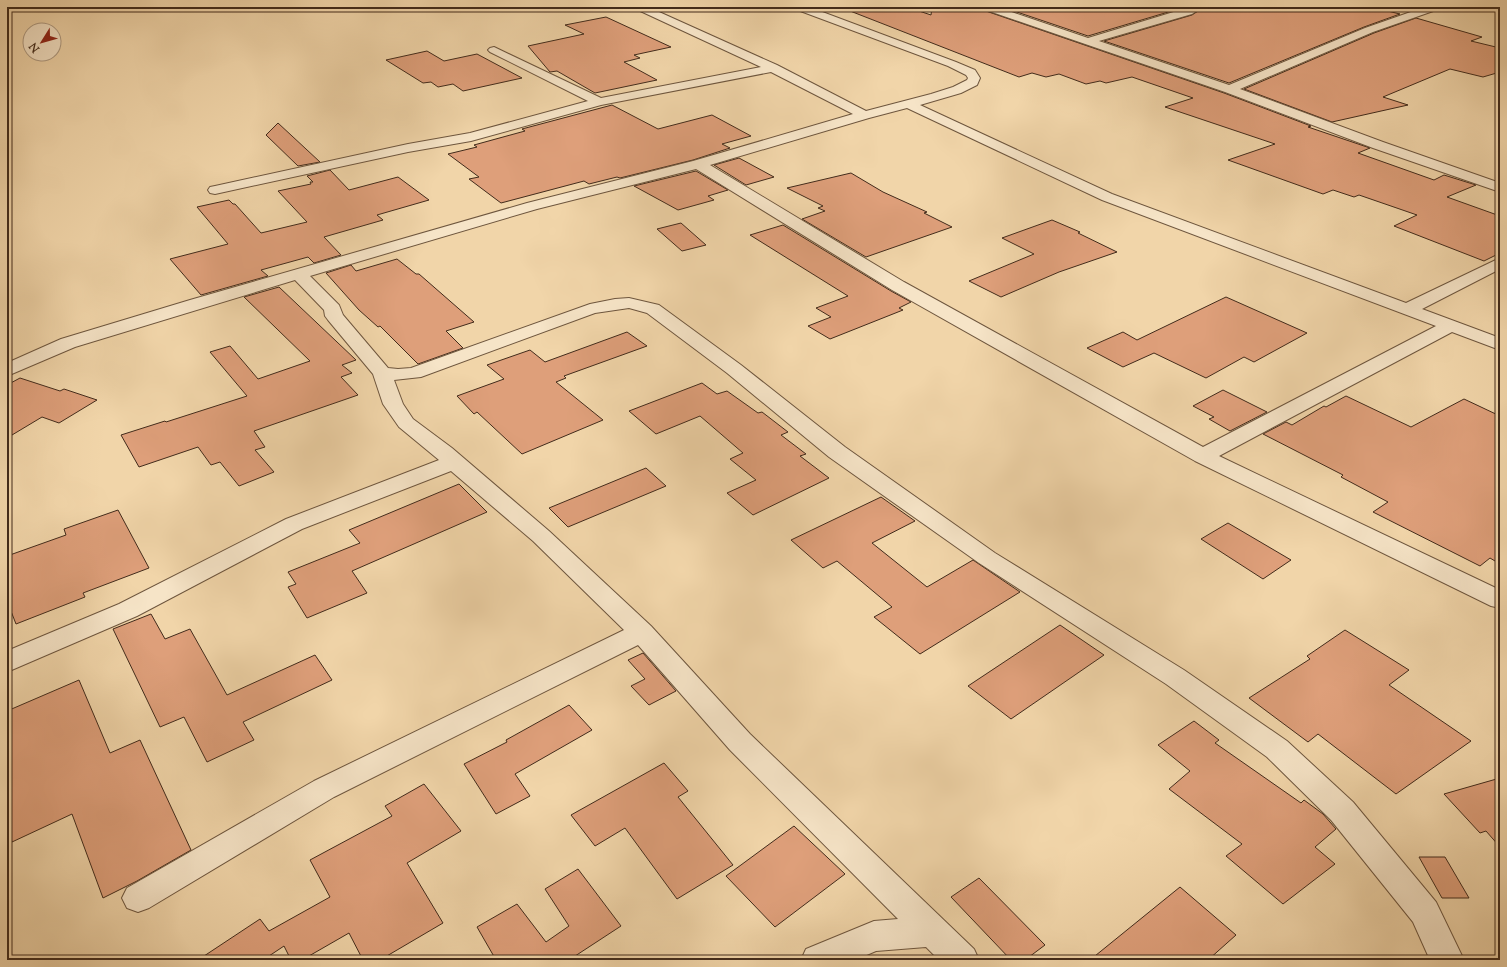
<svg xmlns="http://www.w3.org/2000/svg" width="1507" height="967" font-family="'Sorts Mill Goudy',serif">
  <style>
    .building { fill: #de9f7a; stroke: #422b1b }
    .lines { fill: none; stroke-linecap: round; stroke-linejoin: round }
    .minor-casing { stroke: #6e563e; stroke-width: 2 }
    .minor { fill: #f6e4c7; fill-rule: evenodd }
  </style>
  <rect width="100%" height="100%" fill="#f1d5a9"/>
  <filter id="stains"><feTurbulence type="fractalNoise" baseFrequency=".005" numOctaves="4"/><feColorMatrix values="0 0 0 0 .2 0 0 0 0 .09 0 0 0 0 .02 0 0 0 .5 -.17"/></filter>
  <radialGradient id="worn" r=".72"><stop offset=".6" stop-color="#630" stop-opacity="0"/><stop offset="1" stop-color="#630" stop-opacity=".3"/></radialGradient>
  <g class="building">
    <polygon points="845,7 907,7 931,15 932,7 981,7 983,10 1224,93 1311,126 1308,127 1370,148 1358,153 1434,180 1444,175 1476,185 1447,197 1500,216 1500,253 1484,261 1394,226 1417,215 1359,195 1354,197 1333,190 1323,194 1228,160 1275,144 1165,107 1193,98 1132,77 1106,83 1100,81 1086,84 1059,74 1046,77 1032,73 1019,77 845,9"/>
    <polygon points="1002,7 1185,7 1088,36"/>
    <polygon points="1204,7 1371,7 1400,14 1364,27 1229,83 1104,41 1192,15"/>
    <polygon points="606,17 671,47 634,55 640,58 624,62 657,80 595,93 557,71 550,72 528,46 584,34 565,25"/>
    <polygon points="1416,18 1482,37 1471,41 1500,48 1500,72 1483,77 1450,69 1383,97 1408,105 1332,122 1244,89 1374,33"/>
    <polygon points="427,51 444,61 477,54 522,78 463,91 453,84 438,87 431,82 423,83 386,60"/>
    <polygon points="612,105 658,129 712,115 751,136 722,144 730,148 693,160 620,178 617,177 589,184 584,181 501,203 469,179 479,177 448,154 477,147 474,145 525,131 522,129"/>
    <polygon points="278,123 320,162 298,166 266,135"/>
    <polygon points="739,158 774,177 746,185 714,165"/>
    <polygon points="330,170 349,190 398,177 429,200 377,215 383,220 324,237 341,255 314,263 308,257 261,270 268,276 201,295 170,259 228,244 197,207 229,200 233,204 235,204 261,233 307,222 278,191 311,184 310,182 313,182 307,176"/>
    <polygon points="696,171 728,190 708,196 714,200 678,210 634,186"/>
    <polygon points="851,173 883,192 927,212 924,213 952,227 866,257 802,219 825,211 818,208 823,206 787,188"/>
    <polygon points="1052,220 1080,232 1078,233 1117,252 1059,272 1001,297 969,281 1034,254 1002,238"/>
    <polygon points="681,223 706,245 682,251 657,229"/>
    <polygon points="783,225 891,291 911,302 899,308 903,310 830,339 808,326 831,317 816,308 848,296 750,235"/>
    <polygon points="397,259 416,274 419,274 474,322 446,331 463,348 418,364 380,326 378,327 359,310 326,273 351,265 356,271"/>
    <polygon points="279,287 356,360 342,365 352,373 341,377 358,395 254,431 265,447 255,450 274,472 239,486 220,462 211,465 198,447 139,467 121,435 165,421 166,422 247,396 210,352 230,346 258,379 310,361 244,297"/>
    <polygon points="1226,297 1307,333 1254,362 1244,357 1206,378 1154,353 1123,367 1087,348 1123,332 1137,340"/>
    <polygon points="627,332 647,346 564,376 566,378 556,382 603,420 522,454 477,412 474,414 457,396 504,379 487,365 530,350 545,362"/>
    <polygon points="20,378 60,391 64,389 97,400 59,423 42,417 7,438 7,385"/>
    <polygon points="702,383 717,394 727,391 758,413 762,412 788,432 781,435 806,454 800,456 829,478 753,515 727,493 756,480 730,459 743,453 700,416 656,434 629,411"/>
    <polygon points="1223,390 1267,412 1230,431 1209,419 1214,417 1193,406"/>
    <polygon points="1346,396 1411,427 1464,399 1500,416 1500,564 1490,558 1480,566 1373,512 1388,502 1341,477 1343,475 1263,434 1286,422 1292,425 1324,406 1326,407"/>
    <polygon points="646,468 666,486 568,527 549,508"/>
    <polygon points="459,484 487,512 352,571 367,593 307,618 288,587 296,584 288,572 360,543 349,530"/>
    <polygon points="881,497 915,521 872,543 927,587 973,560 1020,592 920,654 874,617 892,607 837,561 823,568 791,540"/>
    <polygon points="118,510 149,568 83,593 85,597 16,624 7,601 7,556 66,535 64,529"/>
    <polygon points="1228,523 1291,560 1263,579 1201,539"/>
    <polygon points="151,614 165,639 190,629 227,695 315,655 332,680 243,722 254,740 207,762 184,717 160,727 113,629"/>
    <polygon points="1060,625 1104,655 1011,719 968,686"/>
    <polygon points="1345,630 1409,670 1389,685 1471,741 1396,794 1318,734 1308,742 1249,698 1310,659 1307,656"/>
    <polygon points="643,653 676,691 649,705 631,686 645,679 628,660"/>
    <polygon points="79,680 110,753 140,740 191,850 137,881 103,898 72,814 12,842 7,824 7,711"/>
    <polygon points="569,705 592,730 515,774 530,796 496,814 464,764 507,742 506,740"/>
    <polygon points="1194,721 1219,740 1215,743 1301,803 1304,800 1323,814 1336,829 1315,847 1335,864 1283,904 1226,856 1242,844 1169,789 1190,771 1158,745"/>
    <polygon points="664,763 688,791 678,797 733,865 677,899 625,828 595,846 571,815"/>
    <polygon points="1500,778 1500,847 1486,831 1480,833 1444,794"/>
    <polygon points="424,784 461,831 407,863 443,923 380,960 363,960 349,933 302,960 291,960 284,946 263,960 198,960 260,919 269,931 330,897 310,860 392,816 385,806"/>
    <polygon points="794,826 845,874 775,927 726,876"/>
    <polygon points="1419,857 1445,857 1469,898 1442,898"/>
    <polygon points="578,869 621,926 569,960 496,960 477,927 517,904 546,942 569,926 545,889"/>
    <polygon points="979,878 1045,945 1025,960 1011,960 951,897"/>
    <polygon points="1180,887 1236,935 1208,960 1090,960"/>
  </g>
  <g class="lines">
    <g class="minor-casing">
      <g id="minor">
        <path d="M635 7H648L777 65 866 111 931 94 953 87 967 80 968 78 966 75 948 66 795 9 794 7H809L956 62 975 70 980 78 977 85 961 93 920 105 1112 194 1406 303 1500 258V269L1422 309 1500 338V350L1452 332 1219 456 1500 590V608L1491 606 1195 461 892 290 696 169 537 209 310 276 339 305 343 315 388 368 398 369 411 368 590 304 615 299 629 298 659 305 741 365 845 447 995 553 1184 670 1287 741 1353 802 1436 902 1464 960H1430L1413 922 1331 820 1267 757 1166 684 979 563 829 457 727 373 647 313 629 308 595 313 421 377 394 380 403 404 413 419 452 448 549 531 651 626 750 734 974 949 979 960H939L926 947 876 951 855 960H801L806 949 874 921 898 919 730 750 638 645 334 797 149 908 138 912 127 908 122 898 127 888 314 781 624 630 533 541 451 471 302 529 137 616 7 672V651L119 604 286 519 439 460 399 427 383 404 373 374 328 320 325 316 324 310 295 280 75 347 7 376V363L61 339 190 300 527 203 693 161 853 114 771 72 601 105 471 141 408 152 215 194 210 193 208 190 210 187 215 186 408 144 470 133 588 101 490 52 488 50 490 48 494 47 601 98 761 67 636 9ZM907 108 1102 200 1436 326 1203 447 904 282 710 165 869 118Z"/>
        <polygon points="982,7 997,7 1088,38 1190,7 1203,7 1192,14 1099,41 1229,85 1365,28 1425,7 1440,7 1439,9 1373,32 1240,89 1383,142 1500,183 1500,192 1373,148 1225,92 983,9"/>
      </g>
    </g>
    <use href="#minor" class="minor"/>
  </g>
  <rect width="1507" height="967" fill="none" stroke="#f1d5a9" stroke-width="24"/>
  <rect x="8" y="8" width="1491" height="951" fill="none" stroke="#422b1b" stroke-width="2"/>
  <rect x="12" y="12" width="1483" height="943" fill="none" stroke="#422b1b"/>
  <g transform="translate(42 42) rotate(233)"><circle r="19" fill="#f6e4c7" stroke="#ae9a82"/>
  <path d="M0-3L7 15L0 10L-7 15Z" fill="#8f2418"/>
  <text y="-6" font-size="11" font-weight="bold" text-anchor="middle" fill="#422b1b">N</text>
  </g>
  <rect width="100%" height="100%" filter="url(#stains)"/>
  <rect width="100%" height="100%" fill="url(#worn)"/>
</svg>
